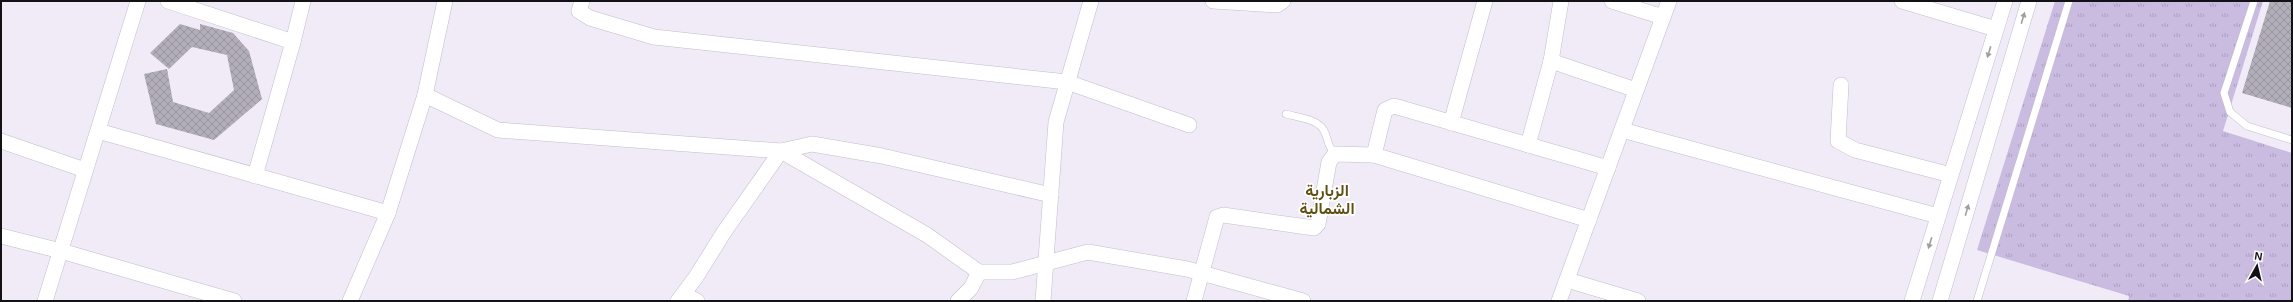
<svg xmlns="http://www.w3.org/2000/svg" width="2293" height="302" font-family="Arial,Vazirmatn,sans-serif">
  <style>
    .grass { fill: url(#grass-tufts) }
    .building { fill: url(#building-cross-hatch) }
    .lines { fill: none; stroke-linecap: round; stroke-linejoin: round }
    .service-casing { stroke: #c2bec9; stroke-width: 8 }
    .minor-casing { stroke: #c2bec9; stroke-width: 16 }
    .service { stroke: #fff; stroke-width: 7 }
    .minor { stroke: #fff; stroke-width: 15 }
    .oneway { fill: #a0a0a1 }
    .labels { text-anchor: middle; stroke-width: 3.5; stroke-linejoin: round; paint-order: stroke }
    .district-label { font-size: 16px; font-weight: bold; fill: #5f4f12; stroke: #fff }
  </style>
  <defs>
    <pattern id="grass-tufts" width="24" height="20" patternUnits="userSpaceOnUse"><rect width="24" height="20" fill="#cabbe0"/><path d="M3 7l-1-3M5 7V3M7 7l1-3M15 17l-1-3M17 17v-4M19 17l1-3" fill="none" stroke="#aca0bf"/></pattern>
    <pattern id="building-cross-hatch" width="8" height="8" patternUnits="userSpaceOnUse"><rect width="8" height="8" fill="#b2aeb9"/><path d="M0 0l8 8M0 8l8-8" fill="none" stroke="#98959e"/></pattern>
  </defs>
  <rect width="100%" height="100%" fill="#f0ebf7"/>
  <polygon class="grass" points="2055,1 2263,1 2223,131 2292,153 2292,301 2128,301 2129,296 1977,250"/>
  <g class="building">
    <polygon points="2270,1 2292,1 2292,108 2242,93"/>
    <polygon points="180,24 200,30 200,24 233,33 249,51 262,99 214,140 156,124 144,74 167,69 173,102 209,113 234,90 227,55 192,47 169,69 150,53"/>
  </g>
  <g class="lines">
    <g class="service-casing">
      <g id="service">
        <polyline points="2254,1 2224,93 2230,112 2247,126 2292,140"/>
        <path d="M1286 114C1297 117 1316 119 1323 129 1329 138 1326 145 1335 154"/>
        <polyline points="1977,301 2069,1"/>
      </g>
    </g>
    <g class="minor-casing">
      <g id="minor">
        <polyline points="168,1 293,42 303,1"/>
        <polyline points="582,1 579,11 590,18 654,37 1067,82 1189,125"/>
        <polyline points="1213,1 1277,5 1283,1"/>
        <polyline points="1612,1 1663,17"/>
        <polyline points="1902,1 1996,29"/>
        <polyline points="1551,61 1636,90"/>
        <polyline points="1841,85 1838,141 1855,150 1951,175"/>
        <polyline points="425,95 498,130 781,151 927,235 979,272 1012,272 1088,252 1187,269 1303,301"/>
        <polyline points="1451,123 1485,1"/>
        <polyline points="1622,130 1938,216"/>
        <polyline points="98,131 388,213"/>
        <polyline points="1,141 85,170"/>
        <polyline points="1528,145 1551,61 1561,1"/>
        <polyline points="255,176 293,42"/>
        <polyline points="1589,220 1374,155 1385,110 1394,106 1608,168"/>
        <polyline points="1,236 61,251 234,301"/>
        <polyline points="1567,280 1638,301"/>
        <polyline points="684,294 697,301"/>
        <polyline points="45,301 138,1"/>
        <polyline points="350,301 388,213 425,95 445,1"/>
        <polyline points="678,301 696,277 724,232 781,151 812,144 882,156 1051,195"/>
        <polyline points="958,301 971,288 979,272"/>
        <polyline points="1043,301 1056,122 1091,1"/>
        <polyline points="1194,301 1217,217 1223,215 1314,228 1318,224 1329,162 1335,154 1374,155"/>
        <polyline points="1559,301 1669,1"/>
        <polyline points="1912,301 2005,1"/>
        <polyline points="1940,301 2029,1"/>
      </g>
    </g>
    <use href="#service" class="service"/>
    <use href="#minor" class="minor"/>
  </g>
  <defs><path id="oneway-solid" d="M-6-.8H1V-3.2L6.5 0L1 3.2V.8H-6Z"/></defs>
  <g class="oneway">
    <use href="#oneway-solid" transform="translate(2023 18) rotate(-73)"/>
    <use href="#oneway-solid" transform="translate(1989 52) rotate(107)"/>
    <use href="#oneway-solid" transform="translate(1967 210) rotate(-73)"/>
    <use href="#oneway-solid" transform="translate(1930 243) rotate(107)"/>
  </g>
  <g class="labels">
    <g class="district-label">
      <text x="1327" y="196">الزبارية<tspan x="1327" dy="18">الشمالية</tspan></text>
    </g>
  </g>
  <rect width="2293" height="302" fill="none" stroke="#121115" stroke-width="4"/>
  <g transform="translate(2257 266) rotate(8)" stroke="#ffffff" stroke-width="3" paint-order="stroke">
  <path d="M0-3L7 15L0 10L-7 15Z" fill="#121115"/>
  <text y="-6" font-size="11" font-weight="bold" text-anchor="middle" fill="#121115">N</text>
  </g>
</svg>
